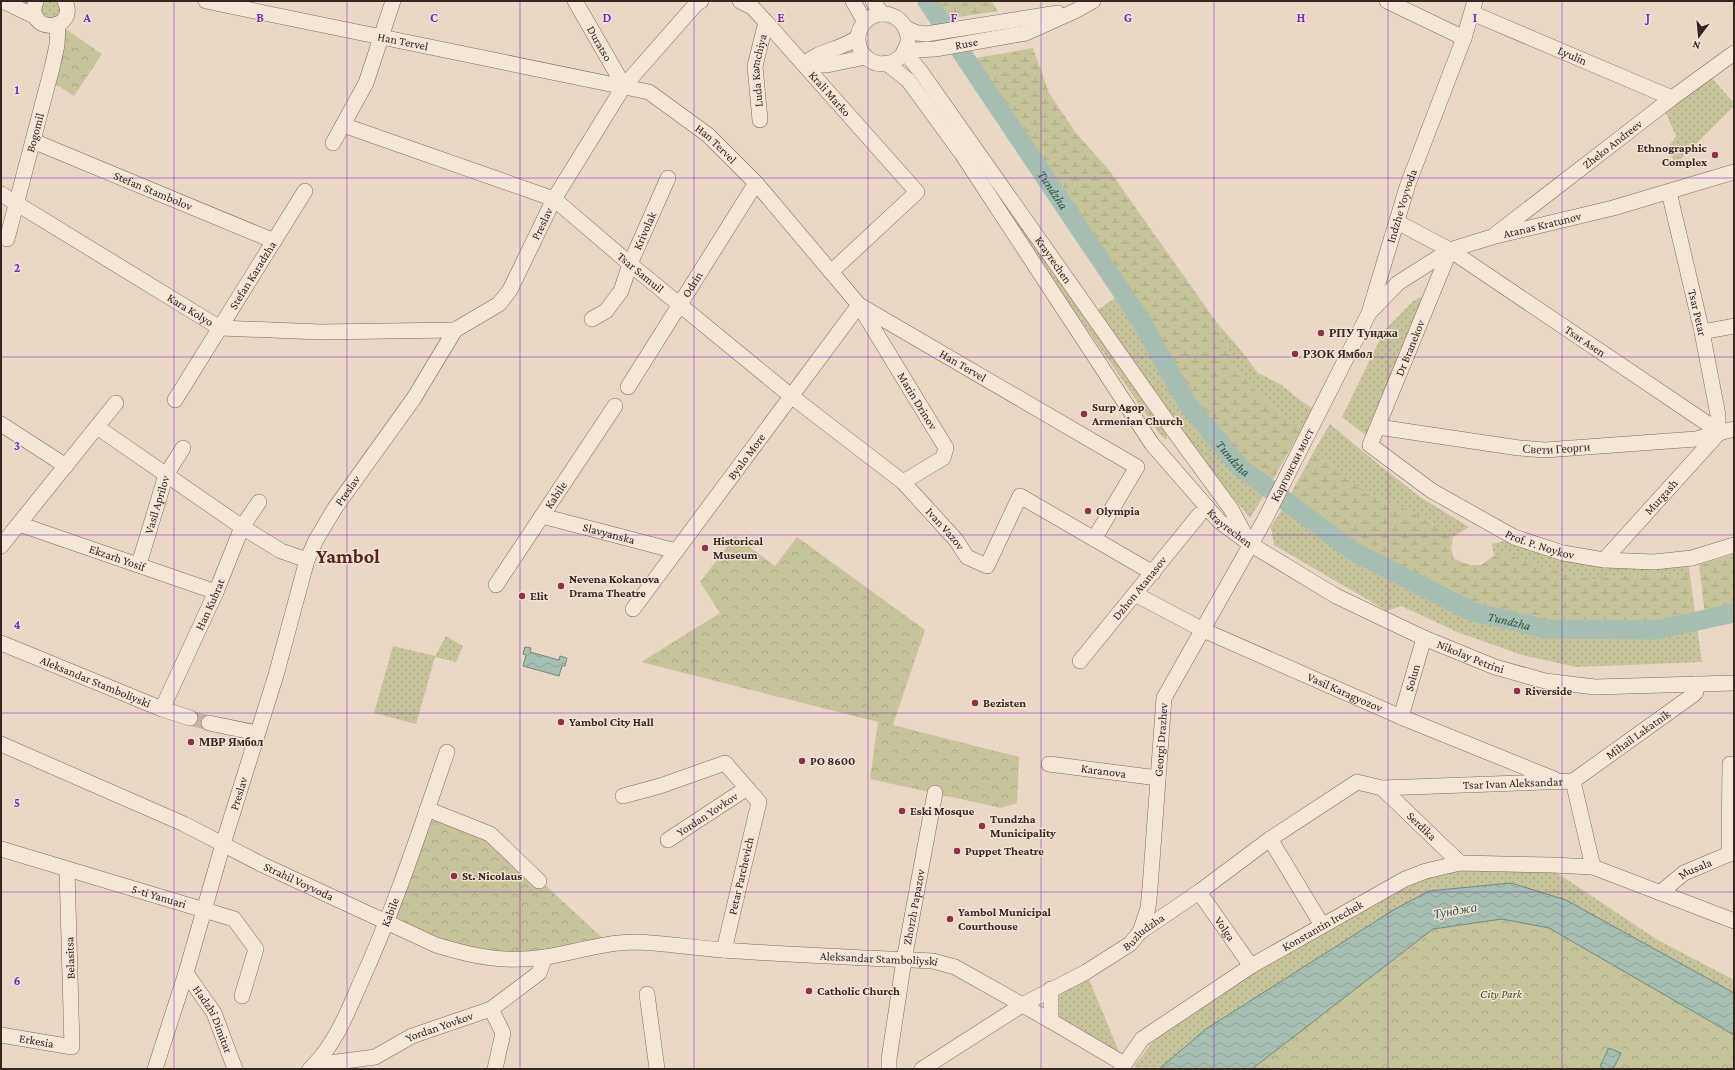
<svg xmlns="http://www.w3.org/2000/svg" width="1735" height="1070" font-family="'Crimson Pro',serif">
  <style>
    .grass { fill: url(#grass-dots) }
    .wetland { fill: url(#wetland-marsh) }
    .park { fill: url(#park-crowns) }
    .water { fill: url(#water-waves); stroke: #6e8b7e }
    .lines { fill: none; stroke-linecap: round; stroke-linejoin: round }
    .river { stroke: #a7beb2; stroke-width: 19 }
    .minor-tunnel { stroke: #c6b4a5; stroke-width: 15; stroke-dasharray: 15 8; stroke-linecap: butt }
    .minor-casing { stroke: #836a5d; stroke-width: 16 }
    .minor { stroke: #f5e7d8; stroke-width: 15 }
    .grid { fill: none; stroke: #7b2cbf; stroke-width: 1; stroke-opacity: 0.55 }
    .poi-dot { fill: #8c3347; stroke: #f2e3d5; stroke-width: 1.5 }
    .labels { text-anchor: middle; stroke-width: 3; stroke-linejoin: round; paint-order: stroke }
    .street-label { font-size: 12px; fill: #352620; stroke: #f2e3d5 }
    .poi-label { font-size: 12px; font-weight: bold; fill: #352620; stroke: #f2e3d5; text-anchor: start }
    .park-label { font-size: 12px; font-style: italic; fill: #4e4f28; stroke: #f2e3d5 }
    .water-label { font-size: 13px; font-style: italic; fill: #30534a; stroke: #f2e3d5 }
    .town-label { font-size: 20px; font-weight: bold; fill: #5d2323; stroke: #f2e3d5 }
    .grid-label { font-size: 13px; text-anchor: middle; font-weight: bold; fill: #7b2cbf; stroke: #f2e3d5; stroke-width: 3; stroke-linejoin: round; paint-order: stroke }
  </style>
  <defs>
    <pattern id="grass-dots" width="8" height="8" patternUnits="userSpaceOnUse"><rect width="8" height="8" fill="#c7c39b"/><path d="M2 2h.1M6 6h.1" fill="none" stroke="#aca785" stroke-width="1.8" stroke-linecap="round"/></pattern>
    <pattern id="wetland-marsh" width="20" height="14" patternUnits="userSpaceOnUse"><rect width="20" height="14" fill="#c7c39b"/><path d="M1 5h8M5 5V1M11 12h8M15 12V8" fill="none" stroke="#aca785"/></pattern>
    <pattern id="park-crowns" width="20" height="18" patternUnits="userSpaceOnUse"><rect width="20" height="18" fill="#c7c39b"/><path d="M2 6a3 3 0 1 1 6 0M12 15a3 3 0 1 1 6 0" fill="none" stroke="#aca785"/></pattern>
    <pattern id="water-waves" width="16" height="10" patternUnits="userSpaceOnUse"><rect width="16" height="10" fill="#a7beb2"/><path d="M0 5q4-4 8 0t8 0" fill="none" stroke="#90a399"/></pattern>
  </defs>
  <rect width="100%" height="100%" fill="#ead7c6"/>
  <g class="grass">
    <polygon points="3,1 65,1 58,24"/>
    <polygon points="1710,76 1734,103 1734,106 1676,164 1667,149 1676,136 1665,111"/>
    <polygon points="964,152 976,162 1167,435 1166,440 1159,433"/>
    <polygon points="1425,295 1367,436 1342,417 1384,331 1413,301"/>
    <polygon points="1118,296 1139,332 1237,471 1266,492 1250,518 1166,416 1093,313"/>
    <polygon points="1217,323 1239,348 1258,373 1280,384 1301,401 1314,409 1302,428 1263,399 1236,368"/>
    <polygon points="1330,424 1373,460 1420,497 1469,527 1453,537 1426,519 1388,501 1362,491 1342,471 1313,453"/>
    <polygon points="1284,506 1353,557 1655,636 1697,627 1702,662 1577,667 1522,655 1460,633 1401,606 1387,611 1274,545 1271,527"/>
    <polygon points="1507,540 1688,564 1690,575 1636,574 1591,580 1542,567 1504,553 1494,556 1492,544"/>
    <polygon points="446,636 463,646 456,662 435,657 416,724 374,713 393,646 435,656"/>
    <polygon points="1453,868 1551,869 1656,939 1734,980 1734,993 1566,900 1511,883 1429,891 1395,909 1206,1029 1159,1069 1138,1069 1134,1066 1151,1044 1172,1024 1252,971 1406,883"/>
    <polygon points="1086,972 1124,1064 1051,1021 1051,989"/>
  </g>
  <g class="wetland">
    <polygon points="918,1 991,1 998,11 932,21"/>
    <polygon points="1033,48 1049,93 1076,133 1109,170 1217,323 1236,368 1263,399 1302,428 1266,492 1237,471 1182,408 1118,296 959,61"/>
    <polygon points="1313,453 1342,471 1362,491 1388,501 1426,519 1453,537 1451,548 1454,559 1470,565 1481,565 1494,556 1504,553 1542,567 1591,580 1636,574 1690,575 1697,627 1655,636 1548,635 1473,618 1353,557 1284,506"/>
    <polygon points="1734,554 1734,619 1706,624 1699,565"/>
  </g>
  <g class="park">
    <polygon points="58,24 102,54 74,96 49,80"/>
    <polygon points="735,536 775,566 797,537 925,630 893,725 1019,757 1017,803 1001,808 870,779 878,722 641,662 720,613 700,582"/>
    <polygon points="427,809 490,834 609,944 493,959 387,921"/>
    <polygon points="1502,919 1549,928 1734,1035 1734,1069 1252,1069 1433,929"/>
  </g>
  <g class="water">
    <polygon points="525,647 531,648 530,652 559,660 560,656 567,658 565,666 562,666 559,676 523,666 526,655 523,654"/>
    <polygon points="1511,883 1566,900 1734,993 1734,1035 1549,928 1502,919 1433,929 1252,1069 1159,1069 1206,1029 1395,909 1429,891"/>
    <polygon points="1609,1048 1621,1053 1613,1069 1605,1069 1600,1066"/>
  </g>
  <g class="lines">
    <path class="river" id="s1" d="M927 1 1140 319 1187 403 1240 467 1354 552 1473 612 1546 629 1656 630 1734 613"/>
    <polyline class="minor-tunnel" points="190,718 209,723"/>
    <g class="minor-casing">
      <g id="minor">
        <polyline points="3,1 36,17"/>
        <path d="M36 1C23 34 79 33 65 1"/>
        <path id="s2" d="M206 1 649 92 708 135 756 183 859 305 1137 467 1094 539"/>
        <path id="s3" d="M575 1 624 86"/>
        <path id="s4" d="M740 1 752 7 766 22 917 192 831 272"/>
        <polyline points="853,1 865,22"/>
        <polyline points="873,1 882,14"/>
        <polyline points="1387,1 1464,38"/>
        <path id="s5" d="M1472 13 1672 98"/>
        <circle cx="883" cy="39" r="25"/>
        <polyline points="905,28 917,33 926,34 1058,13"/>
        <path id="s6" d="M905 49 915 50 935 49 1026 33 1075 11 1093 1"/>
        <path id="s7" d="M904 51 921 72 1176 434 1231 509 1248 540"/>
        <path id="s8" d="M886 63 908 80 962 154 1152 444 1219 521 1250 544 1336 596 1424 638 1495 667 1545 681 1595 687 1734 683"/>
        <path d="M804 64C819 50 842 50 858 37"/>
        <polyline points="806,65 827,65 866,57"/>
        <path id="s9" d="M760 120 755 66 766 22"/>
        <path id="s10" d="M343 125 554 199 630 264 791 396 903 482 956 540 967 557 987 566 1020 496 1153 573"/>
        <path id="s11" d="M33 141 274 241"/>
        <polyline points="333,143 366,83 393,1"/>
        <path id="s12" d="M1669 192 1702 332 1718 415V434"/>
        <path id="s13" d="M1 194 220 328 320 332 455 330"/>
        <path id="s14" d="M1397 222 1450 250 1705 422 1718 434"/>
        <path id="s15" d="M1496 234 1672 98 1734 53"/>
        <path id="s16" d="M7 239 52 68 57 45 58 24"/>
        <path id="s17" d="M1450 250 1370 445 1432 491 1514 537 1563 553 1604 560 1654 562 1692 558 1734 545"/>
        <path id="s18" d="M1371 311 1398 283 1450 250 1492 237 1613 208 1734 172"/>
        <path id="s19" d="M592 319 606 311 621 291 630 264 668 178"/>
        <polyline points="1702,332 1734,326"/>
        <path id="s20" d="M628 387 756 183"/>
        <path id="s21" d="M175 400 305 191"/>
        <polyline points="1,424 66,466"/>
        <polyline points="97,427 242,527 281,551 307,560"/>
        <path id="s22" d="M1378 427 1519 448 1545 450 1696 439 1734 429"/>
        <path id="s23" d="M542 516 676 551"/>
        <path id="s24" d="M19 524 216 592"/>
        <polyline points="1,546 116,403"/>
        <path id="s25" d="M1604 560 1718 434"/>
        <path id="s26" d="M139 564 166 475 183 448"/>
        <path id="s27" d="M496 585 615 406"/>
        <path id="s28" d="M1135 594 1203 630 1401 717 1554 779"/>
        <path id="s29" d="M633 609 859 305 946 448 943 458 903 482"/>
        <path id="s30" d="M1 643 162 709 190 718"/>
        <path id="s31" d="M1080 661 1199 515"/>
        <path id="s32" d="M162 709 216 592 242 527 259 502"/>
        <path id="s33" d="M1401 717 1424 638"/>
        <polyline points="209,723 257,733"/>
        <path id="s34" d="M1 744 184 824 261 864 436 945C475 957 505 963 546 957 576 952 605 942 636 942 665 943 694 948 723 950 793 955 863 958 933 961L955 967 1051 1021 1124 1064"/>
        <path id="s35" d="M1049 764 1158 778"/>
        <path id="s36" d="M1573 781 1693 695 1696 692V684"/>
        <path id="s37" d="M1382 788 1460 863"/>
        <polyline points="623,796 660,786 725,763 759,802 724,950"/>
        <polyline points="427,809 490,834 539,881"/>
        <polyline points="1270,839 1322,925"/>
        <path id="s38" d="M668 840 747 788"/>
        <path id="s39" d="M1 849 234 919 256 949 242 996"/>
        <polyline points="1729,853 1730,764"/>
        <path id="s40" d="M1199 892 1251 966"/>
        <path id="s41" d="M1660 893 1684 873 1734 852"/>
        <path id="s42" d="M1140 932 1148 908 1150 888 1164 698 1264 521 1369 313 1408 184 1464 38 1475 1"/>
        <path id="s43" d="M186 973 214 1013 235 1069"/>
        <polyline points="647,994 657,1069"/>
        <polyline points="491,1009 503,1033 495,1069"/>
        <polyline points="1051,1021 1051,989"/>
        <path id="s44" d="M1 1035 72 1047 67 869"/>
        <path id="s45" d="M314 1065 375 1057 412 1036 491 1009 539 973 545 957"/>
        <path id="s46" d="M155 1069 186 973 223 844 276 675 307 560 316 540 335 508 414 398 455 330 499 304 510 290 554 199 624 86 696 4 701 1"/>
        <path id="s47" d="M310 1069C334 1046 346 1016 359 986 394 910 420 830 447 752"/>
        <path id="s48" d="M889 1069V1059L904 960 935 793"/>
        <path id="s49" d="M922 1069 1022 1005 1086 972 1130 944 1140 932 1199 892 1270 839 1357 782 1382 788 1573 781 1593 867 1734 921"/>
        <path id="s50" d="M1121 1069 1142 1039 1251 966 1405 879 1426 871 1460 863 1552 865 1593 867"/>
      </g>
    </g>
    <use href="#minor" class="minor"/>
  </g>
  <path class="grid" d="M174 1V1069M347 1V1069M520 1V1069M694 1V1069M868 1V1069M1041 1V1069M1214 1V1069M1388 1V1069M1562 1V1069M1 178H1734M1 357H1734M1 535H1734M1 713H1734M1 892H1734"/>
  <g class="poi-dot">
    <circle cx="1715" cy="155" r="4"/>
    <circle cx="1321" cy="333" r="4"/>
    <circle cx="1295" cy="354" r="4"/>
    <circle cx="1084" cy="414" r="4"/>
    <circle cx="1088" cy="511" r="4"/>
    <circle cx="705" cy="548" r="4"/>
    <circle cx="561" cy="586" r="4"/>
    <circle cx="522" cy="596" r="4"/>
    <circle cx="1517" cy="691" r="4"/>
    <circle cx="975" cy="703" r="4"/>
    <circle cx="561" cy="722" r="4"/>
    <circle cx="191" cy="742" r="4"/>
    <circle cx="802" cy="761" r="4"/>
    <circle cx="902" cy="811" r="4"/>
    <circle cx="982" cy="826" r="4"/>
    <circle cx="957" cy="851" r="4"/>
    <circle cx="454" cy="876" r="4"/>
    <circle cx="950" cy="919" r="4"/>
    <circle cx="809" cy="991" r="4"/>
  </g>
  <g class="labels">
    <g class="street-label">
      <text dy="4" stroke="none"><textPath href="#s2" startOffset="201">Han Tervel</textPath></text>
      <text dy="4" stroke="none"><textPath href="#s3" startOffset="49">Duratso</textPath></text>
      <text dy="4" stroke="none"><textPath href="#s6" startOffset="62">Ruse</textPath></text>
      <text dy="4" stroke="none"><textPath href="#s5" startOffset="109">Lyulin</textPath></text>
      <text dy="4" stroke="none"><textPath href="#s9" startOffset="50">Luda Kamchiya</textPath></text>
      <text dy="4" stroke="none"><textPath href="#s4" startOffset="130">Krali Marko</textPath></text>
      <text dy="4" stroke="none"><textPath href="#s16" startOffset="110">Bogomil</textPath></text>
      <text dy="4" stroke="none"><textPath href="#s15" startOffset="147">Zheko Andreev</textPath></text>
      <text dy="4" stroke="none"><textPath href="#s2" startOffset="537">Han Tervel</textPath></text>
      <text dy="4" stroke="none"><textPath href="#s11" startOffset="130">Stefan Stambolov</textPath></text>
      <text dy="4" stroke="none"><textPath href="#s42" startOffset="784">Indzhe Voyvoda</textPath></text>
      <text dy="4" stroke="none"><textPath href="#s46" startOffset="948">Preslav</textPath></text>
      <text dy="4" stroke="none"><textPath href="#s18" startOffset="196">Atanas Kratunov</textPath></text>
      <text dy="4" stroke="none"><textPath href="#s19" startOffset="106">Krivolak</textPath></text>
      <text dy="4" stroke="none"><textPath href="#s7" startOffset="257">Krayrechen</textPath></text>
      <text dy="4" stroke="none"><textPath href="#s10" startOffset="337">Tsar Samuil</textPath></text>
      <text dy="4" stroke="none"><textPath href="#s21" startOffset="147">Stefan Karadzha</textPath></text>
      <text dy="4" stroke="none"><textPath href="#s20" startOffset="121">Odrin</textPath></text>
      <text dy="4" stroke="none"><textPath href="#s13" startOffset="222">Kara Kolyo</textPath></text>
      <text dy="4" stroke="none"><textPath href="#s12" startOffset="124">Tsar Petar</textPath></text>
      <text dy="4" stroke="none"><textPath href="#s14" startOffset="223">Tsar Asen</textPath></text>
      <text transform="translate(1410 348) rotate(-68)" y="4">Dr Branekov</text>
      <text dy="4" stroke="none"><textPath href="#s2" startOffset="873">Han Tervel</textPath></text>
      <text dy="4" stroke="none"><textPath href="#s29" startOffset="491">Marin Drinov</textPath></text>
      <text dy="4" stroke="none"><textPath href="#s22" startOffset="180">Свети Георги</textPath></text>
      <text dy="4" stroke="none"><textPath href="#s29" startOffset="190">Byalo More</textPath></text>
      <text dy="4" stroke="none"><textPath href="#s42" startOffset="502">Каргонски мост</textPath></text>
      <text dy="4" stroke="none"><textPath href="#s46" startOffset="612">Preslav</textPath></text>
      <text dy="4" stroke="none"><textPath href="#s27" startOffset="108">Kabile</textPath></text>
      <text dy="4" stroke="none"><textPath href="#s25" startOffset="85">Murgash</textPath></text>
      <text dy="4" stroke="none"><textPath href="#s26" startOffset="62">Vasil Aprilov</textPath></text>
      <text dy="4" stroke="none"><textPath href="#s8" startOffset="581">Krayrechen</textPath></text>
      <text dy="4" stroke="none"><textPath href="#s10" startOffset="736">Ivan Vazov</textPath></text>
      <text dy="4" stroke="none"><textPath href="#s23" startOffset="69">Slavyanska</textPath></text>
      <text dy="4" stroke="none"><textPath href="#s17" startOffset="409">Prof. P. Noykov</textPath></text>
      <text dy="4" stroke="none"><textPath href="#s24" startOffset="104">Ekzarh Yosif</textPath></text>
      <text dy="4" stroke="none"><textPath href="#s31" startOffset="94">Dzhon Atanasov</textPath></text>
      <text dy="4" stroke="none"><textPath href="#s32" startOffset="115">Han Kubrat</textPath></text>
      <text dy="4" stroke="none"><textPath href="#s8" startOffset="855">Nikolay Petrini</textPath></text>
      <text dy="4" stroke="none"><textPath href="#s33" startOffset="41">Solun</textPath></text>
      <text dy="4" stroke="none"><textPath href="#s30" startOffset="102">Aleksandar Stamboliyski</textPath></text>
      <text dy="4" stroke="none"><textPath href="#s28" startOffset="232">Vasil Karagyozov</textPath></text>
      <text dy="4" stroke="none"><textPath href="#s36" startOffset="80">Mihail Lakatnik</textPath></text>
      <text dy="4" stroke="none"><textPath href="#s42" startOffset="194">Georgi Drazhev</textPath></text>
      <text dy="4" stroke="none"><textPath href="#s35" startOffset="55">Karanova</textPath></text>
      <text dy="4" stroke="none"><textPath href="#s49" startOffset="679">Tsar Ivan Aleksandar</textPath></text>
      <text dy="4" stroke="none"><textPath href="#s46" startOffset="288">Preslav</textPath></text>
      <text dy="4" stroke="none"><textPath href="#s38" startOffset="47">Yordan Yovkov</textPath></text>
      <text dy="4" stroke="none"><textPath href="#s37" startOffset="55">Serdika</textPath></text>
      <text dy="4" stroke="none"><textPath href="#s41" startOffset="43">Musala</textPath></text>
      <text transform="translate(741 876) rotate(-77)" y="4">Petar Parchevich</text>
      <text dy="4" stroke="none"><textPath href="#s34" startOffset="328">Strahil Voyvoda</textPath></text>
      <text dy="4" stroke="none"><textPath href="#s39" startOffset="165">5-ti Yanuari</textPath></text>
      <text dy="4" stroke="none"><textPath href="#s48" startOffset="164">Zhorzh Papazov</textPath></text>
      <text dy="4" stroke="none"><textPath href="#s47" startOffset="177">Kabile</textPath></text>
      <text dy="4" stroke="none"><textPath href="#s50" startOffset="250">Konstantin Irechek</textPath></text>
      <text dy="4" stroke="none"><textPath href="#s40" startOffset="45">Volga</textPath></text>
      <text dy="4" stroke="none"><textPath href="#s49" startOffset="261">Buzludzha</textPath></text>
      <text transform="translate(70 958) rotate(-92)" y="4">Belasitsa</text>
      <text dy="4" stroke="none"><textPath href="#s34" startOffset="926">Aleksandar Stamboliyski</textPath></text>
      <text dy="4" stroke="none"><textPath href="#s43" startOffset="54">Hadzhi Dimitar</textPath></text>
      <text dy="4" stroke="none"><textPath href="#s45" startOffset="133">Yordan Yovkov</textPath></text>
      <text dy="4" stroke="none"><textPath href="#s44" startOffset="36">Erkesia</textPath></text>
    </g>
    <g class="poi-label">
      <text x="1707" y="152" text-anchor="end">Ethnographic<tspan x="1707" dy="14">Complex</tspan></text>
      <text x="1329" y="337">РПУ Тунджа</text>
      <text x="1303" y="358">РЗОК Ямбол</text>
      <text x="1092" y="411">Surp Agop<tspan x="1092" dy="14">Armenian Church</tspan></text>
      <text x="1096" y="515">Olympia</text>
      <text x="713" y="545">Historical<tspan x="713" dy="14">Museum</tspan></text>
      <text x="569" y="583">Nevena Kokanova<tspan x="569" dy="14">Drama Theatre</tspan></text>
      <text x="530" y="600">Elit</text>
      <text x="1525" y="695">Riverside</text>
      <text x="983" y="707">Bezisten</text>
      <text x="569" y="726">Yambol City Hall</text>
      <text x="199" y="746">МВР Ямбол</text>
      <text x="810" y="765">PO 8600</text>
      <text x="910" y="815">Eski Mosque</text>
      <text x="990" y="823">Tundzha<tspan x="990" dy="14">Municipality</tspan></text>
      <text x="965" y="855">Puppet Theatre</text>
      <text x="462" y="880">St. Nicolaus</text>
      <text x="958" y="916">Yambol Municipal<tspan x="958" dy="14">Courthouse</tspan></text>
      <text x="817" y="995">Catholic Church</text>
    </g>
    <g class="park-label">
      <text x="1501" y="998">City Park</text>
    </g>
    <g class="water-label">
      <text dy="5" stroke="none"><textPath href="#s1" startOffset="227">Tundzha</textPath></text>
      <text dy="5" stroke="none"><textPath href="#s1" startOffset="551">Tundzha</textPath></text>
      <text dy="5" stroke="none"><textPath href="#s1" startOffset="875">Tundzha</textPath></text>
      <text transform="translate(1455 910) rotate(-10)" y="5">Тунджа</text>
    </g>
    <g class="town-label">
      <text x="348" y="563">Yambol</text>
    </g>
  </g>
  <g class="grid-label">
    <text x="87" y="22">A</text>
    <text x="260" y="22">B</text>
    <text x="434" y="22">C</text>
    <text x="607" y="22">D</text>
    <text x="781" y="22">E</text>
    <text x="954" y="22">F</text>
    <text x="1128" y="22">G</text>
    <text x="1301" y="22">H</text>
    <text x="1475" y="22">I</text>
    <text x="1648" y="22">J</text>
    <text x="17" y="94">1</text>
    <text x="17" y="272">2</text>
    <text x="17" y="450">3</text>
    <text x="17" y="629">4</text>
    <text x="17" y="807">5</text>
    <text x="17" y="985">6</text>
  </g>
  <rect width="1735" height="1070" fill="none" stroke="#352620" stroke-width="4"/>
  <g transform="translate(1699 36) rotate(196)" stroke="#f2e3d5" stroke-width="3" paint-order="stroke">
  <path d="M0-3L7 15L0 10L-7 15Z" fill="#352620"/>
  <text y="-6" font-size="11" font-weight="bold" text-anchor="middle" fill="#352620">N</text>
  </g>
</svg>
